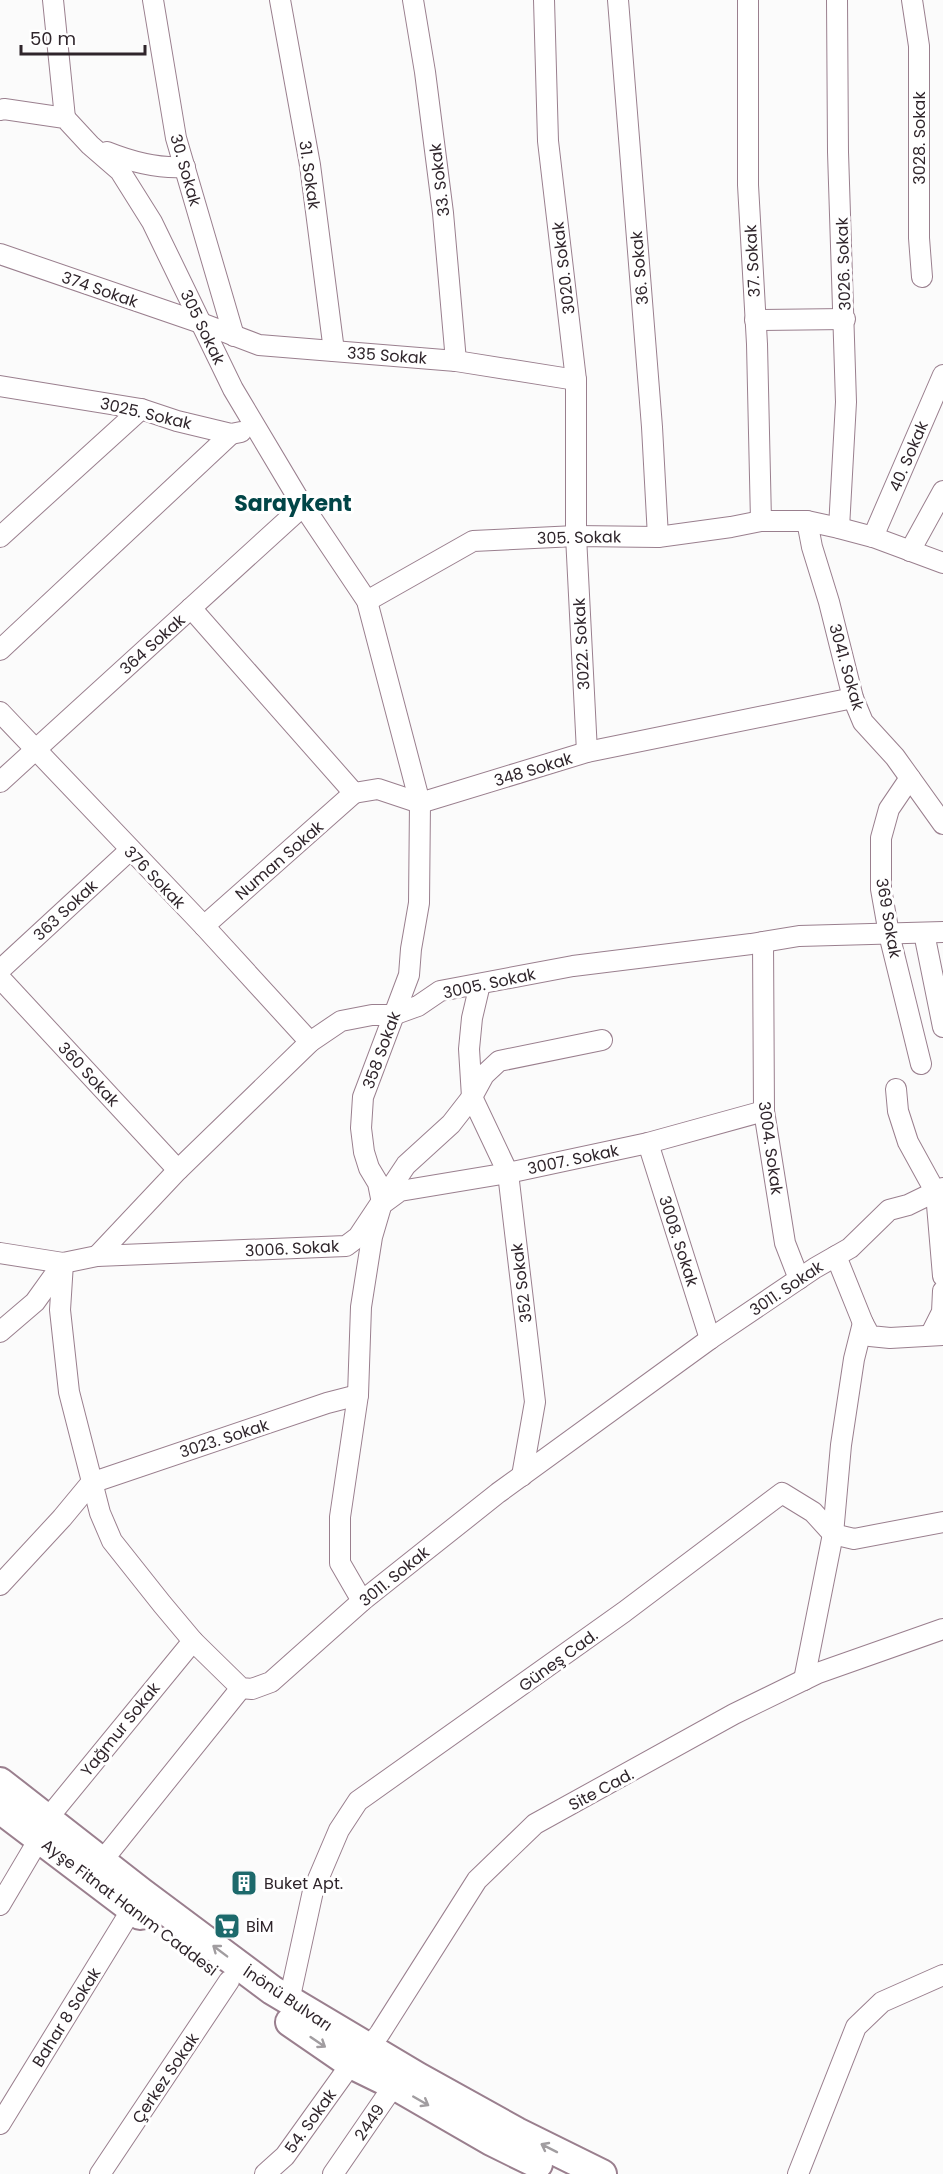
<svg xmlns="http://www.w3.org/2000/svg" width="943" height="2174" font-family="Poppins,sans-serif">
  <style>
    .lines { fill: none; stroke-linecap: round; stroke-linejoin: round }
    .street-casing { stroke: #9a7f8e; stroke-width: 22 }
    .secondary-casing { stroke: #9a7f8e; stroke-width: 32 }
    .street { stroke: #fff; stroke-width: 20 }
    .secondary { stroke: #fff; stroke-width: 28 }
    .oneway { stroke: #a19da0 }
    .labels { text-anchor: middle; stroke-width: 6; stroke-linejoin: round; paint-order: stroke }
    .street-label { font-size: 16px; fill: #2f252b; stroke: #fff }
    .poi-label { font-size: 16px; fill: #2f252b; stroke: #fff; text-anchor: start }
    .district-label { font-size: 22px; font-weight: bold; fill: #014547; stroke: #fff }
  </style>
  <rect width="100%" height="100%" fill="#fbfbfb"/>
  <g class="lines">
    <g class="street-casing">
      <g id="street">
        <polyline points="53,0 65,118"/>
        <polyline points="153,0 176,138 234,336"/>
        <polyline points="280,0 310,165 334,351"/>
        <polyline points="413,0 425,72 443,213 456,361"/>
        <polyline points="544,0 548,141 576,380 576,536 587,752"/>
        <polyline points="618,0 652,427 658,537"/>
        <polyline points="748,0 748,185 757,344 761,521"/>
        <polyline points="837,0 838,152 846,402 839,528"/>
        <polyline points="912,0 919,46 919,238 922,277"/>
        <polyline points="0,110 4,109 65,118 90,145 120,171 152,222 233,389 298,498 367,601 420,803 587,752 853,698"/>
        <path d="M107 152C132 162 157 169 185 167"/>
        <polyline points="0,254 201,323 259,345 456,361 576,380"/>
        <polyline points="755,320 845,319"/>
        <polyline points="0,386 141,409 177,421 231,434 241,432"/>
        <polyline points="807,521 812,547 829,602 853,698 863,722 895,757 943,824"/>
        <polyline points="0,537 141,409"/>
        <polyline points="873,537 943,375"/>
        <polyline points="910,551 943,491"/>
        <polyline points="367,601 473,541 576,536 658,537 731,527 761,521 807,521 839,528 873,537 943,563"/>
        <polyline points="191,608 354,793 378,789 420,803 419,903 411,949 409,975 363,1097 361,1128 364,1152 369,1168 378,1183 382,1203 372,1237 361,1307 358,1395 340,1517 340,1563 362,1601"/>
        <polyline points="0,650 231,434"/>
        <polyline points="0,712 204,926 310,1042"/>
        <polyline points="910,778 889,809 881,838 881,889 889,934 921,1064"/>
        <polyline points="0,782 303,506"/>
        <polyline points="204,926 354,793"/>
        <polyline points="924,933 943,1027"/>
        <polyline points="763,942 764,1111 785,1243 799,1279"/>
        <polyline points="0,970 130,850"/>
        <polyline points="0,978 178,1170"/>
        <polyline points="480,984 472,1018 469,1049 472,1097 508,1173 535,1402 522,1476"/>
        <polyline points="896,1089 898,1111 908,1142 936,1193 943,1276"/>
        <polyline points="648,1143 710,1339"/>
        <polyline points="385,1202 400,1191 508,1173 648,1143 764,1111"/>
        <polyline points="0,1253 63,1263 97,1256 346,1246 358,1237 406,1165 451,1124 472,1097 484,1075 499,1061 602,1040"/>
        <polyline points="97,1256 178,1170 310,1042 341,1021 372,1015 393,1015 418,1006 440,991 573,966 751,944 799,936 943,932"/>
        <polyline points="836,1256 863,1323 870,1336 890,1338 943,1335"/>
        <polyline points="63,1263 60,1310 69,1392 100,1513 112,1541 162,1604 193,1641 241,1688 252,1689 271,1682 362,1601 498,1493 710,1339 815,1268 850,1248 889,1210 908,1205 943,1188"/>
        <polyline points="0,1332 35,1302 63,1263"/>
        <polyline points="931,1334 942,1312 943,1291"/>
        <polyline points="0,1585 62,1518 91,1483 327,1403 358,1395"/>
        <polyline points="804,1680 833,1534 841,1445 854,1359 863,1323"/>
        <polyline points="48,1818 193,1641"/>
        <polyline points="102,1861 241,1688"/>
        <polyline points="0,1905 39,1839"/>
        <polyline points="289,2001 313,1891 339,1830 358,1801 624,1612 782,1493 813,1512 833,1534 854,1539 943,1522"/>
        <polyline points="0,2124 132,1909"/>
        <polyline points="100,2174 229,1981"/>
        <polyline points="265,2174 285,2156 351,2064 368,2049 380,2033 477,1880 535,1824 734,1714 818,1673 943,1629"/>
        <polyline points="333,2174 401,2075"/>
        <polyline points="798,2174 856,2027 882,2002 943,1975"/>
      </g>
    </g>
    <g class="secondary-casing">
      <g id="secondary">
        <polyline points="0,1782 141,1892 272,1990 418,2077 517,2132 602,2174"/>
        <polyline points="0,1809 140,1915"/>
        <polyline points="290,2022 351,2064 394,2085 491,2141 538,2164"/>
      </g>
    </g>
    <use href="#street" class="street"/>
    <use href="#secondary" class="secondary"/>
  </g>
  <defs><path id="oneway-shaft" d="M-6 0H5M1.5-3L5.5 0L1.5 3" fill="none" stroke-width="1.6" stroke-linecap="round" stroke-linejoin="round" transform="scale(1.5)"/></defs>
  <g class="oneway">
    <use href="#oneway-shaft" transform="translate(220 1951) rotate(-143)"/>
    <use href="#oneway-shaft" transform="translate(318 2042) rotate(34)"/>
    <use href="#oneway-shaft" transform="translate(421 2101) rotate(30)"/>
    <use href="#oneway-shaft" transform="translate(549 2148) rotate(-153)"/>
  </g>
  <defs>
    <g id="building-square" transform="scale(1.35)"><rect x="-9" y="-9" width="18" height="18" rx="4" fill="#1c696b" stroke="#fff"/><path d="M-4-6H4V6H1V3H-1V6H-4ZM-2.5-4.3h1.7v1.8h-1.7ZM.8-4.3h1.7v1.8H.8ZM-2.5-1h1.7V.8h-1.7ZM.8-1h1.7V.8H.8Z" fill="#fff"/></g>
    <g id="supermarket-square" transform="scale(1.35)"><rect x="-9" y="-9" width="18" height="18" rx="4" fill="#1c696b" stroke="#fff"/><path d="M-6-5.5h2.5l.6 2H6L4.5 2H-2.5L-4.4-4H-6ZM-1.5 3.2a1.3 1.3 0 1 0 .1 0ZM3 3.2a1.3 1.3 0 1 0 .1 0Z" fill="#fff"/></g>
  </defs>
  <g fill-rule="evenodd">
    <use href="#building-square" x="244" y="1883"/>
    <use href="#supermarket-square" x="227" y="1926"/>
  </g>
  <g class="labels">
    <g class="street-label">
      <text transform="translate(919 138) rotate(-90)" y="6">3028. Sokak</text>
      <text transform="translate(186 170) rotate(74)" y="6">30. Sokak</text>
      <text transform="translate(310 175) rotate(82)" y="6">31. Sokak</text>
      <text transform="translate(439 180) rotate(-97)" y="6">33. Sokak</text>
      <text transform="translate(752 261) rotate(-93)" y="6">37. Sokak</text>
      <text transform="translate(843 264) rotate(-92)" y="6">3026. Sokak</text>
      <text transform="translate(563 268) rotate(-97)" y="6">3020. Sokak</text>
      <text transform="translate(639 268) rotate(-95)" y="6">36. Sokak</text>
      <text transform="translate(100 289) rotate(19)" y="6">374 Sokak</text>
      <text transform="translate(203 327) rotate(64)" y="6">305 Sokak</text>
      <text transform="translate(387 355) rotate(4)" y="6">335 Sokak</text>
      <text transform="translate(146 413) rotate(13)" y="6">3025. Sokak</text>
      <text transform="translate(908 456) rotate(-67)" y="6">40. Sokak</text>
      <text transform="translate(579 537) rotate(-1)" y="6">305. Sokak</text>
      <text transform="translate(152 644) rotate(-42)" y="6">364 Sokak</text>
      <text transform="translate(581 644) rotate(-93)" y="6">3022. Sokak</text>
      <text transform="translate(847 667) rotate(74)" y="6">3041. Sokak</text>
      <text transform="translate(533 769) rotate(-17)" y="6">348 Sokak</text>
      <text transform="translate(279 860) rotate(-41)" y="6">Numan Sokak</text>
      <text transform="translate(155 877) rotate(46)" y="6">376 Sokak</text>
      <text transform="translate(65 910) rotate(-43)" y="6">363 Sokak</text>
      <text transform="translate(889 918) rotate(80)" y="6">369 Sokak</text>
      <text transform="translate(489 983) rotate(-12)" y="6">3005. Sokak</text>
      <text transform="translate(381 1050) rotate(-70)" y="6">358 Sokak</text>
      <text transform="translate(89 1074) rotate(47)" y="6">360 Sokak</text>
      <text transform="translate(771 1148) rotate(82)" y="6">3004. Sokak</text>
      <text transform="translate(573 1159) rotate(-12)" y="6">3007. Sokak</text>
      <text transform="translate(679 1241) rotate(72)" y="6">3008. Sokak</text>
      <text transform="translate(292 1248) rotate(-3)" y="6">3006. Sokak</text>
      <text transform="translate(521 1283) rotate(-97)" y="6">352 Sokak</text>
      <text transform="translate(786 1288) rotate(-34)" y="6">3011. Sokak</text>
      <text transform="translate(224 1438) rotate(-18)" y="6">3023. Sokak</text>
      <text transform="translate(394 1576) rotate(-39)" y="6">3011. Sokak</text>
      <text transform="translate(558 1660) rotate(-36)" y="6">Güneş Cad.</text>
      <text transform="translate(120 1729) rotate(-51)" y="6">Yağmur Sokak</text>
      <text transform="translate(601 1789) rotate(-28)" y="6">Site Cad.</text>
      <text transform="translate(130 1907) rotate(37)" y="6">Ayşe Fitnat Hanım Caddesi</text>
      <text transform="translate(288 1998) rotate(34)" y="6">İnönü Bulvarı</text>
      <text transform="translate(66 2017) rotate(-58)" y="6">Bahar 8 Sokak</text>
      <text transform="translate(165 2078) rotate(-56)" y="6">Çerkez Sokak</text>
      <text transform="translate(310 2121) rotate(-54)" y="6">54. Sokak</text>
      <text transform="translate(369 2122) rotate(-56)" y="6">2449</text>
    </g>
    <g class="poi-label">
      <text x="264" y="1889">Buket Apt.</text>
      <text x="246" y="1932">BİM</text>
    </g>
    <g class="district-label">
      <text x="293" y="511">Saraykent</text>
    </g>
  </g>
  <path d="M21 45v9h124v-9" fill="none" stroke="#2f252b" stroke-width="3"/>
  <text x="30" y="45" font-size="18" fill="#2f252b" stroke="#ffffff" stroke-width="4.5" paint-order="stroke">50 m</text>
</svg>
